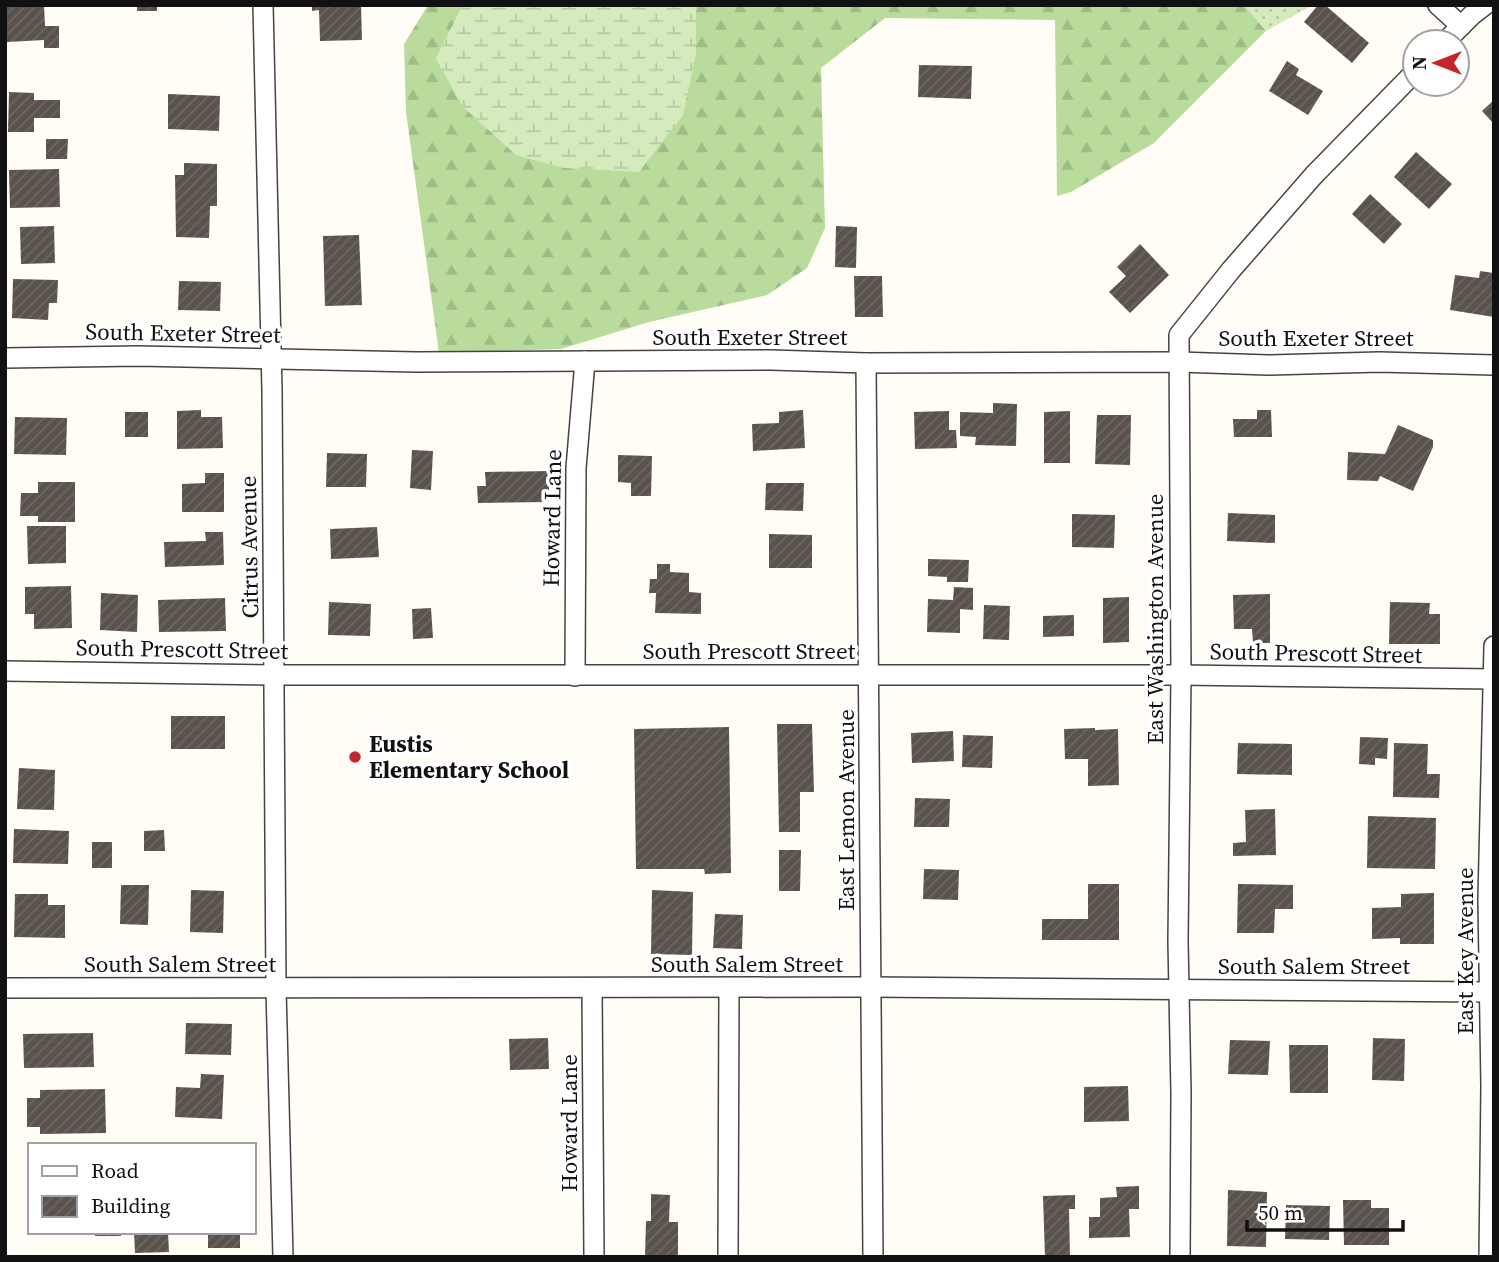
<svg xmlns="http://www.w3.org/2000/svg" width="1499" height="1262" font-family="'Source Serif 4',serif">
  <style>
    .grass { fill: url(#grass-dots) }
    .forest { fill: url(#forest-firs) }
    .wetland { fill: url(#wetland-marsh) }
    .building { fill: url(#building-hatch) }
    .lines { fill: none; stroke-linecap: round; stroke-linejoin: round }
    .minor-casing { stroke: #444; stroke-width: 22 }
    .minor { stroke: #fff; stroke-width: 19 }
    .poi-dot { fill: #c4262e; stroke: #fff; stroke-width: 2.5 }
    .labels { text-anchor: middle; stroke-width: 7; stroke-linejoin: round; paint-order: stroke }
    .street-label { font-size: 23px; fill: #111; stroke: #fff }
    .poi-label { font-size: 23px; font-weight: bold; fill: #111; stroke: #fff; text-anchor: start }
  </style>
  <defs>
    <pattern id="grass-dots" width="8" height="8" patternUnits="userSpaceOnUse" patternTransform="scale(1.75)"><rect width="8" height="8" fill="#d5ebbd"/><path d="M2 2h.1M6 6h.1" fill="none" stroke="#b6c8a1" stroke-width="1.8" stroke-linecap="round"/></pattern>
    <pattern id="forest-firs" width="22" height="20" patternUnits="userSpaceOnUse" patternTransform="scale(1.75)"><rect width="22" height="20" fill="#b9dc9c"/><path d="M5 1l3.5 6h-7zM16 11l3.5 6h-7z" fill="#9ebc85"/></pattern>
    <pattern id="wetland-marsh" width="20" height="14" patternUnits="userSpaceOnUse" patternTransform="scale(1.75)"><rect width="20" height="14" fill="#d5ebbd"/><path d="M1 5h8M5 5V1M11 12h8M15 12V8" fill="none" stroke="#b6c8a1"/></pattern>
    <pattern id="building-hatch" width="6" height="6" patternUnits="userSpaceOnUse" patternTransform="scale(1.75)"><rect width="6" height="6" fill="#5a524d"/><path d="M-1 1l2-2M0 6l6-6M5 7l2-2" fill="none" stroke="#6d6662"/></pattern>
  </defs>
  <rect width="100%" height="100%" fill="#fffdf5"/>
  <polygon class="grass" points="1244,5 1313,5 1266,31"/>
  <polygon class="forest" points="428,5 463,5 436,59 696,53 696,5 1244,5 1266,31 1154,143 1071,192 1057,196 1055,20 885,18 821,68 825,228 807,268 767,295 649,322 561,349 439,353 406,112 404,44"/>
  <polygon class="wetland" points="463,5 696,5 696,53 683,115 639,172 564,168 516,155 463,107 436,59"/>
  <g class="building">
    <polygon points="5,5 44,5 45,26 59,26 59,48 44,48 44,40 7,42"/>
    <rect x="137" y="5" width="20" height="6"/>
    <polygon points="312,5 361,5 362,40 320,41 319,10 312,11"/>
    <polygon points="1318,5 1325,5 1369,43 1352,63 1304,22"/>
    <polygon points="1287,61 1299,69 1296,75 1323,91 1308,115 1269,91"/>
    <polygon points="919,65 972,66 971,99 918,97"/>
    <polygon points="9,92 34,93 34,100 60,100 60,118 34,118 34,132 8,132"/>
    <polygon points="168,94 220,96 219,131 168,129"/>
    <polygon points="1494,100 1494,124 1482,111"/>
    <polygon points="46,139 68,139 67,159 46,159"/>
    <polygon points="1416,152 1452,184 1429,209 1394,177"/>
    <polygon points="184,163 217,164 217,206 210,206 209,238 176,237 175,175 184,175"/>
    <polygon points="59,169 60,207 10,208 9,170"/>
    <polygon points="1370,194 1402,224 1384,244 1352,214"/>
    <polygon points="54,226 55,263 21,264 20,227"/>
    <polygon points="836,226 857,227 856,268 835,267"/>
    <polygon points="359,235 362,305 325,306 323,236"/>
    <polygon points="1140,244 1169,275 1130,313 1109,292 1126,276 1117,267"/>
    <polygon points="1480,271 1494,273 1494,317 1450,310 1455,275 1479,278"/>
    <polygon points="854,276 882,276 883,317 855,317"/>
    <polygon points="13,279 58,280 57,303 49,303 48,320 12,318"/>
    <polygon points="179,281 221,282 220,311 178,310"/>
    <polygon points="993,403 1017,404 1016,446 975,445 976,437 960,436 960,412 993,413"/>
    <polygon points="201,410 201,417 222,417 223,448 177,449 177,411"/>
    <polygon points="803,410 805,448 753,451 752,424 779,423 779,412"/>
    <polygon points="1257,410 1271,410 1272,437 1234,437 1233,419 1257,419"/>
    <polygon points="949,411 949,430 956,430 957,448 915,449 914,412"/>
    <polygon points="1070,411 1070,463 1044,463 1044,412"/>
    <rect x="125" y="412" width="23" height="25"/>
    <polygon points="1097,415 1131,415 1130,465 1095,464"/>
    <polygon points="15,417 67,418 66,455 14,454"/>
    <polygon points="1398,425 1433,440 1433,447 1413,491 1380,476 1378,481 1347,480 1348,452 1385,454"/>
    <polygon points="412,450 433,451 431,490 410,488"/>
    <polygon points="327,453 367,454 366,487 326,487"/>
    <polygon points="618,455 652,456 651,496 631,496 631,483 618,482"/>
    <polygon points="549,471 549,502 478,503 477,486 486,486 485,472"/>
    <polygon points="205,473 224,473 224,512 182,512 182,484 205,483"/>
    <polygon points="38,482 75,482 75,522 38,522 38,516 20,516 21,493 38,493"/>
    <polygon points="766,483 804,483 803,511 765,510"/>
    <polygon points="1228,513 1275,515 1275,543 1227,541"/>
    <polygon points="1072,514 1115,515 1114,548 1072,547"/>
    <polygon points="27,526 66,526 66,563 28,564"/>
    <polygon points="377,527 379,557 331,559 330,529"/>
    <polygon points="205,532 223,532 224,565 165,567 164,542 206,541"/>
    <polygon points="769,534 812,535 812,568 769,568"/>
    <polygon points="928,559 969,560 968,582 947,582 947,577 928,576"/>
    <polygon points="657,564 670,564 670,572 689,573 689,592 701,593 701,614 655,613 656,593 649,593 650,579 657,579"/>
    <polygon points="71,586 72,628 34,629 34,614 25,614 25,587"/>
    <polygon points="954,587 973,588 973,610 960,609 960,633 927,632 928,599 953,600"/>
    <polygon points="101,593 138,595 137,632 100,630"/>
    <polygon points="1270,594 1270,643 1253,643 1252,629 1234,629 1233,595"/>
    <polygon points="1129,597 1129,642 1103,643 1103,598"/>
    <polygon points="225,598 226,631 159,632 158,600"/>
    <polygon points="329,602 371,604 370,636 328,635"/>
    <polygon points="1390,602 1430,603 1429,614 1440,614 1440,644 1389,644"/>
    <polygon points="984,605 1010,606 1009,640 983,639"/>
    <polygon points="431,608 433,638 413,639 412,609"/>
    <polygon points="1074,615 1074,636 1043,637 1043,616"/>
    <rect x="171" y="716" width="54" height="33"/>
    <polygon points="777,724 812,724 814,792 800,792 800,832 779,832"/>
    <polygon points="729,727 731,873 705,874 704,869 636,869 634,729"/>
    <polygon points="1095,728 1095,730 1118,729 1119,785 1088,786 1088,759 1065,759 1064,729"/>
    <polygon points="953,731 954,761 912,763 911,733"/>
    <polygon points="963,735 993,736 992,768 962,767"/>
    <polygon points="1360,737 1388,738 1387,759 1375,758 1375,765 1359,764"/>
    <polygon points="1238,743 1292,744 1292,775 1237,774"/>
    <polygon points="1394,743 1428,744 1427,774 1440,774 1439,798 1393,797"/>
    <polygon points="19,768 55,770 54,810 17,809"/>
    <polygon points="915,798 950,799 949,827 914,827"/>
    <polygon points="1275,809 1276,855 1233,856 1233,843 1246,842 1245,810"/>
    <polygon points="1368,816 1436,818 1435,869 1367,868"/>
    <polygon points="14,829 69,831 68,864 13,863"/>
    <polygon points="164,830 165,851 144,851 144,831"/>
    <rect x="92" y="842" width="20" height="26"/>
    <polygon points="779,850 801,850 800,891 779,891"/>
    <polygon points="924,869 959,870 958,900 923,899"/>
    <polygon points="1088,884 1119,884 1119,940 1042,940 1042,919 1088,919"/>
    <polygon points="1238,884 1293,885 1293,909 1275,909 1274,933 1237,933"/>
    <polygon points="121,885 149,885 148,925 120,924"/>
    <polygon points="191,890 224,891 223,933 190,932"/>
    <polygon points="652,890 693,892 692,955 651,954"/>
    <polygon points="1434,893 1434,944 1400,944 1400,938 1372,939 1372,908 1401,907 1401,894"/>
    <polygon points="15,894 48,894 48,905 65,905 65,938 14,937"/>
    <polygon points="715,914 743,915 742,949 713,948"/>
    <polygon points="186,1023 232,1024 231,1055 185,1054"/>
    <polygon points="93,1033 94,1067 24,1068 23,1034"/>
    <polygon points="548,1038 549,1069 510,1070 509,1039"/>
    <polygon points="1373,1038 1405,1039 1404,1081 1372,1080"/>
    <polygon points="1230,1040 1270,1041 1268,1075 1228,1074"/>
    <polygon points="1289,1045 1328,1045 1328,1093 1290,1093"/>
    <polygon points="201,1074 224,1075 222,1119 175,1117 176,1087 200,1088"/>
    <polygon points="1128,1086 1129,1121 1084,1122 1084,1087"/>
    <polygon points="105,1089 106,1133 40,1134 40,1127 27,1127 27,1098 40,1098 40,1090"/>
    <polygon points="1139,1186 1139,1209 1129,1209 1130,1237 1089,1238 1089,1217 1100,1217 1100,1198 1117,1197 1116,1187"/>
    <polygon points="1228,1190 1267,1192 1266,1247 1227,1246"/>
    <polygon points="651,1194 670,1195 669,1222 678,1222 678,1257 645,1257 646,1221 651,1221"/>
    <polygon points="1075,1195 1075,1209 1069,1209 1070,1257 1045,1257 1043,1196"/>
    <polygon points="1343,1200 1371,1200 1371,1208 1389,1208 1389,1245 1344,1245"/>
    <polygon points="1286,1205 1330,1206 1329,1240 1285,1239"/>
    <rect x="95" y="1232" width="26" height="4"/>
    <polygon points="134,1232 168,1232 169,1252 135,1253"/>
    <rect x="208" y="1232" width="32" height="16"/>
  </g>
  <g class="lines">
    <g class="minor-casing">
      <g id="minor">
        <polyline points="263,5 272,390 276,989 283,1257"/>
        <polyline points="1438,5 1461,26"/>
        <polyline points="1445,42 1472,15 1485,5"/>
        <polyline points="5,358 138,356 416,362 771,360 866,363 1179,362 1268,365 1379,362 1494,365"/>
        <polyline points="866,363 873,1257"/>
        <polyline points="5,671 276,675 1181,675 1494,679"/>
        <polyline points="575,676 576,468 585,361"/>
        <polyline points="5,988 871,987 1488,992"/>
        <polyline points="592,989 594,1257"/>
        <polyline points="728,1257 729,989"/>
        <polyline points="1180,1257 1181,1093 1178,941 1181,675 1179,335 1231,270 1314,175 1415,72"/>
        <polyline points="1489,1257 1491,1086 1488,900 1494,646"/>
      </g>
    </g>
    <use href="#minor" class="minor"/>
  </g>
  <circle class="poi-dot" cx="355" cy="757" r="7"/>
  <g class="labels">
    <g class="street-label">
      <text transform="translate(183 333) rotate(1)" y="8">South Exeter Street</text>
      <text x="750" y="345">South Exeter Street</text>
      <text x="1316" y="346">South Exeter Street</text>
      <text transform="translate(552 518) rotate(-89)" y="8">Howard Lane</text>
      <text transform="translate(249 547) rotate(-91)" y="8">Citrus Avenue</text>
      <text transform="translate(1155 619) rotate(-90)" y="8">East Washington Avenue</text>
      <text transform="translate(182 649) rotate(1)" y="8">South Prescott Street</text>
      <text x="749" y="659">South Prescott Street</text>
      <text transform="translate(1316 653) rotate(1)" y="8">South Prescott Street</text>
      <text transform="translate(846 810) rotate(-90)" y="8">East Lemon Avenue</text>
      <text transform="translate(1465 951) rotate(-90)" y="8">East Key Avenue</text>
      <text x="180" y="972">South Salem Street</text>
      <text x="747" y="972">South Salem Street</text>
      <text x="1314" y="974">South Salem Street</text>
      <text transform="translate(569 1123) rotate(-90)" y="8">Howard Lane</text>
    </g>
    <g class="poi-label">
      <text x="369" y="752">Eustis<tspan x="369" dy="26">Elementary School</tspan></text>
    </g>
  </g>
  <rect width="1499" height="1262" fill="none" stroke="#111111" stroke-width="14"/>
  <rect x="28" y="1143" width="228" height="91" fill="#ffffff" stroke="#a0a0a0" stroke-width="2"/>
  <rect x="42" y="1166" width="35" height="10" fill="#ffffff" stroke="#a0a0a0" stroke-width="2"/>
  <text x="91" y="1178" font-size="21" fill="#111111">Road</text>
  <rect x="42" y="1196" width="35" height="21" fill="url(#building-hatch)" stroke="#a0a0a0" stroke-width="2"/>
  <text x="91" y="1213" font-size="21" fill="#111111">Building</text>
  <g transform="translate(1436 63) rotate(270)"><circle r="33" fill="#ffffff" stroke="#a0a0a0" stroke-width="2"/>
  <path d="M0-5L12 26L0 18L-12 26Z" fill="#c4262e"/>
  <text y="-10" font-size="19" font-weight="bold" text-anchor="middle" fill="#111111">N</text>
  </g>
  <path d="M1247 1220v10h156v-10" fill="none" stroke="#111111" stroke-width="3.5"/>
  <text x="1258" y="1220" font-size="21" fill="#111111" stroke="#ffffff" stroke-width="5" paint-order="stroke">50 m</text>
</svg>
